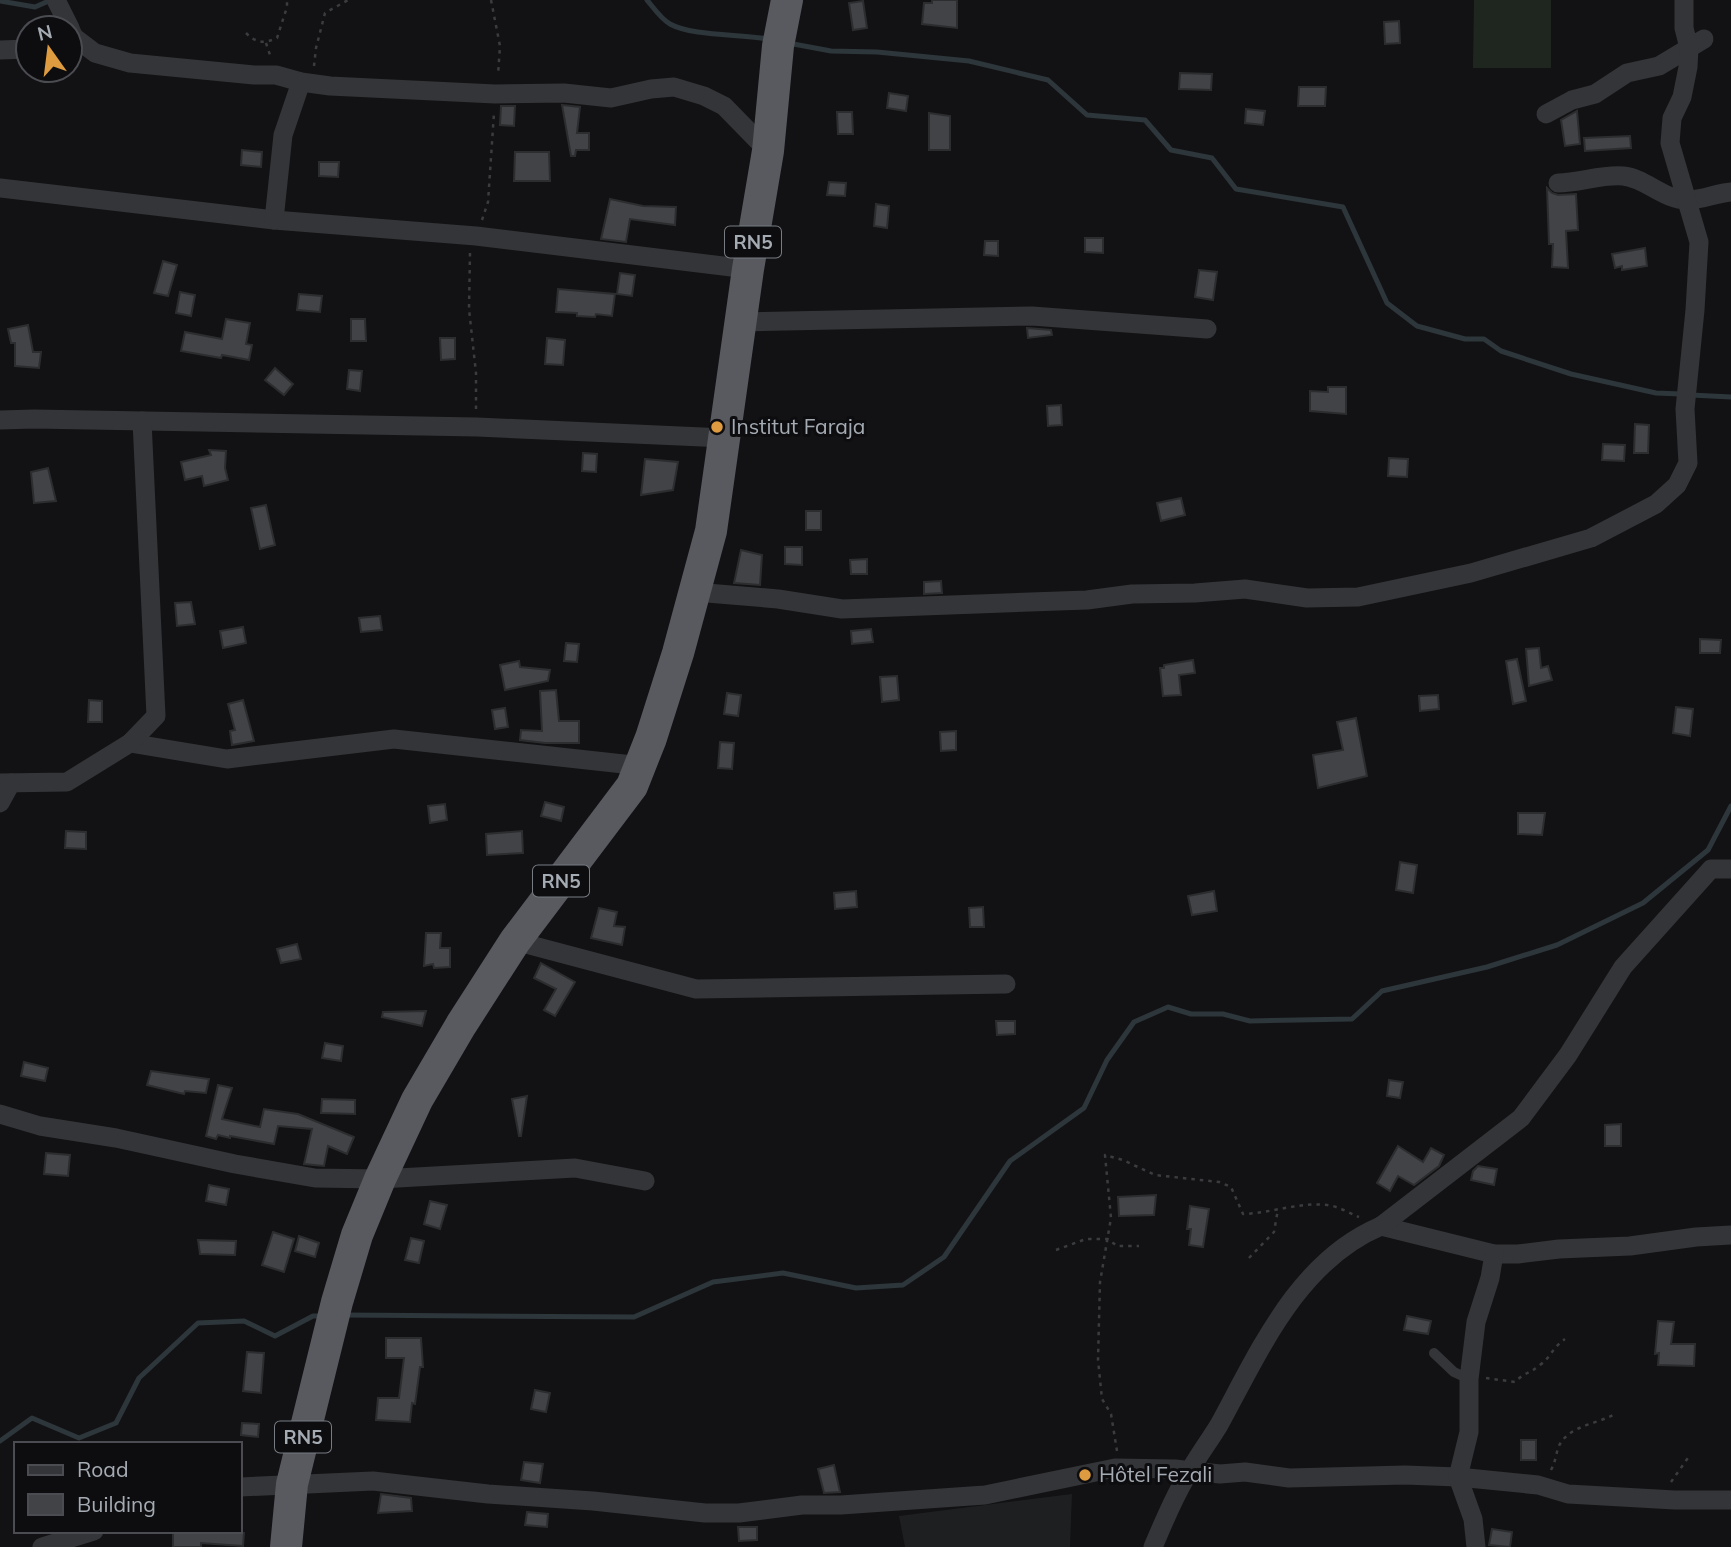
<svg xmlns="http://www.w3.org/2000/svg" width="1731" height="1547" font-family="Mulish,sans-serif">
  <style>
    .built { fill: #1e1f21 }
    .green { fill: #1f261f }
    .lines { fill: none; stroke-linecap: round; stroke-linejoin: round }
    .stream { stroke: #2d363b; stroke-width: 5 }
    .building { fill: #414347; stroke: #2c2d2f; stroke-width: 2 }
    .path { stroke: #3a3c3f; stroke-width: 2.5; stroke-dasharray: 3.5 5; stroke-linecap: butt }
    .service { stroke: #343538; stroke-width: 10 }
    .minor { stroke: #343538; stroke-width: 19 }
    .trunk { stroke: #585a60; stroke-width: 32 }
    .poi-dot { fill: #df9b3f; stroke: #0d0d0f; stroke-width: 2.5 }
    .labels { text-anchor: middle; stroke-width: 6; stroke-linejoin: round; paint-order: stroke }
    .shield { fill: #0d0d0f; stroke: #777c82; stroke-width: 2 }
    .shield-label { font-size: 19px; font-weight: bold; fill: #a5abb3 }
    .poi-label { font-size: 21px; fill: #a5abb3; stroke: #0d0d0f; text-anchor: start }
  </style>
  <rect width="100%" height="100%" fill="#121214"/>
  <polygon class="built" points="1072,1494 1070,1547 905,1547 899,1516"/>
  <polygon class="green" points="1474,0 1551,0 1551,68 1473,68"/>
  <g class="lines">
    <g class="stream">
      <path d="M647 0C653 7 661 19 670 24 691 36 741 34 768 39"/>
      <polyline points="0,1 35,7 51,0"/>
      <polyline points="788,43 831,51 877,52 969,61 1048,80 1087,115 1145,120 1171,150 1212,158 1236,189 1343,207 1387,303 1417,326 1465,339 1484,339 1501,351 1571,374 1656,393 1681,394"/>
      <polyline points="1691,395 1731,397"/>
      <polyline points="344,1315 634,1317 713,1282 783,1273 856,1288 903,1285 944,1257 1010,1161 1084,1108 1107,1060 1134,1022 1168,1007 1191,1014 1223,1014 1250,1021 1352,1019 1382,991 1487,967 1557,945 1643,903 1708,850 1731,806"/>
      <polyline points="0,1441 32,1418 79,1438 116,1423 139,1378 198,1323 244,1321 275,1336 313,1316 323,1316"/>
    </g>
  </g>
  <g class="building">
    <polygon points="932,0 957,0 957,28 922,24 924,3 932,3"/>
    <polygon points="863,1 867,28 853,30 849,3"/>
    <polygon points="1399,21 1400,43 1385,44 1384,22"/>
    <polygon points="1180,73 1212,74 1211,90 1179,89"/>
    <polygon points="1299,87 1326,87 1325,106 1298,106"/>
    <polygon points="889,93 908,96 906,111 887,108"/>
    <polygon points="562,105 580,107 577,133 589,133 589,150 576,150 575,156 571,156"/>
    <polygon points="501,106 515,106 514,126 500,125"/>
    <polygon points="1246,109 1265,111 1263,125 1245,123"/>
    <polygon points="1577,111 1580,144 1565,146 1561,120"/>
    <polygon points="837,112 852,112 853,134 838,134"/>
    <polygon points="929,113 950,116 950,150 929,150"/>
    <polygon points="1630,136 1631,148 1585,151 1584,138"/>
    <polygon points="242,150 262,152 261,167 241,165"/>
    <polygon points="515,152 549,152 550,181 514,181"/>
    <polygon points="319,162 339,162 338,177 319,176"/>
    <polygon points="829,182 846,183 845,196 827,195"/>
    <polygon points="1547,188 1552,193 1558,195 1576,194 1578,230 1566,231 1568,268 1552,267 1553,244 1549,244"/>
    <polygon points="610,199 643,206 676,207 675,225 630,219 626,242 601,239"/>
    <polygon points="876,204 889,206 887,228 874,226"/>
    <polygon points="1085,238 1103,238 1103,253 1085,252"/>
    <polygon points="985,241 998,241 998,256 984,255"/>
    <polygon points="1645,248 1647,266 1622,270 1622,266 1615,268 1612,254"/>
    <polygon points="163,261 177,265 168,296 154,293"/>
    <polygon points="1199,270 1217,272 1213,300 1195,297"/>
    <polygon points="620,273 635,275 632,296 617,294"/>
    <polygon points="558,289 615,294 612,316 596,314 595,317 577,316 577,313 556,312"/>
    <polygon points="180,292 195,295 191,316 176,313"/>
    <polygon points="299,294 322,296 320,312 297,310"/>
    <polygon points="226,319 250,323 246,344 252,345 249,360 222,355 221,358 181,351 185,332 222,339"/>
    <polygon points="351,319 365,319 366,341 351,341"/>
    <polygon points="28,325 33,352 41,352 39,368 15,366 15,343 11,343 8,329"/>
    <polygon points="1027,328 1051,330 1052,335 1028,338"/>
    <polygon points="440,338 455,338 455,359 441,360"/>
    <polygon points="547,338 565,340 563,365 545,364"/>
    <polygon points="275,368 293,384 284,395 265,380"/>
    <polygon points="349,370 362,371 360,391 347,389"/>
    <polygon points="1328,387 1346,387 1346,414 1310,411 1310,391 1328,392"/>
    <polygon points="1061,405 1062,425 1048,426 1047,406"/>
    <polygon points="1635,424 1649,425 1648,453 1634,453"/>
    <polygon points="1603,444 1625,445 1624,461 1602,460"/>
    <polygon points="209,450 226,451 225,468 228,480 204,486 202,476 185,480 181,462 211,455"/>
    <polygon points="583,453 597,454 596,472 582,471"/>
    <polygon points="1389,458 1408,459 1407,477 1388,476"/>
    <polygon points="645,459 678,462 673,490 641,495"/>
    <polygon points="48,468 56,501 34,503 31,472"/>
    <polygon points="1181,498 1185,515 1161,521 1157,503"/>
    <polygon points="266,505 275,545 260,549 251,508"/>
    <rect x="806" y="511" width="15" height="19"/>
    <polygon points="785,547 802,547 802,565 785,564"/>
    <polygon points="741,550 762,555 760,585 734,583"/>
    <polygon points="867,559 867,574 851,574 850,560"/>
    <polygon points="941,581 942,593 924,594 924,582"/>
    <polygon points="191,602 195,624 177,626 175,603"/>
    <polygon points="380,616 382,630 361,632 359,618"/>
    <polygon points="243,627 246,643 223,648 220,631"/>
    <polygon points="871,629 873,642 852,644 851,631"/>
    <polygon points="1700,639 1721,640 1720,653 1700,653"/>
    <polygon points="566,643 579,644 577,662 564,661"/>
    <polygon points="1539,648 1541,668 1548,666 1552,680 1529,686 1526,649"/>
    <polygon points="1517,659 1526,701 1513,704 1506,661"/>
    <polygon points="1193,660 1195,673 1179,675 1181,695 1163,696 1160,668 1164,668 1164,665"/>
    <polygon points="519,661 520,667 550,670 548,681 505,690 500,665"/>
    <polygon points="897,676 899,700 882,702 880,677"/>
    <polygon points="556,690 559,721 579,721 579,743 545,743 520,740 521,730 542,731 540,691"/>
    <polygon points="727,693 741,695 738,716 724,714"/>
    <polygon points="1438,695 1439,709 1420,711 1419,696"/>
    <polygon points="89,700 102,701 102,722 88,722"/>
    <polygon points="243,700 254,741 232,745 230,731 235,730 228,704"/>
    <polygon points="1676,707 1693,709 1690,736 1673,733"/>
    <polygon points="505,708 508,727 495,729 492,710"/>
    <polygon points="1356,718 1367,776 1318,788 1313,755 1343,750 1337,722"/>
    <polygon points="956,731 956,750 941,751 940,732"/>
    <polygon points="720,742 734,743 732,769 718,768"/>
    <polygon points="545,802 564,807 561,821 541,816"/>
    <polygon points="445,804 447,820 430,823 428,806"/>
    <polygon points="1518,813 1545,813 1542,835 1518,834"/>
    <polygon points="66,831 86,832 86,849 65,848"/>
    <polygon points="522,831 523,853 487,855 486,834"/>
    <polygon points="1400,862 1417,865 1413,893 1396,890"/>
    <polygon points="856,891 857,907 835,909 834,893"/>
    <polygon points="1214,891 1217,911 1192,915 1188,896"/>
    <polygon points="983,907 984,927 970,927 969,908"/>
    <polygon points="599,908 617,912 614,926 625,927 622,945 591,938"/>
    <polygon points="426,933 441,933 440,948 450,948 450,967 434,968 433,964 424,966"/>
    <polygon points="297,944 301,959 281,963 277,949"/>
    <polygon points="541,963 575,982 555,1016 544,1010 556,989 534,978"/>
    <polygon points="426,1011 422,1026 382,1017 383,1012"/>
    <polygon points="996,1021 1015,1021 1015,1034 997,1035"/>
    <polygon points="325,1043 343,1046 341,1061 322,1058"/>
    <polygon points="24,1062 48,1068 45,1081 21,1076"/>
    <polygon points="151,1071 209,1079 206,1093 185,1091 184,1094 147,1085"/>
    <polygon points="1389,1080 1403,1082 1400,1098 1387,1096"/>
    <polygon points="218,1085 232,1088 222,1119 260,1127 264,1109 298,1114 354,1137 347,1154 328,1146 324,1166 304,1164 312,1129 278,1126 274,1144 230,1136 230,1138 218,1135 216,1139 206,1136"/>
    <polygon points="527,1096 521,1136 519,1136 512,1099"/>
    <polygon points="322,1099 355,1100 355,1114 321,1113"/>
    <polygon points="1621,1124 1621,1146 1605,1146 1605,1125"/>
    <polygon points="1398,1146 1423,1162 1431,1148 1444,1155 1439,1166 1414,1185 1398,1176 1390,1191 1377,1183"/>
    <polygon points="46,1153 70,1155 68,1176 44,1174"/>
    <polygon points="1478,1166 1497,1169 1494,1185 1471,1180 1473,1171"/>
    <polygon points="209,1185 229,1189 226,1205 206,1201"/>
    <polygon points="1156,1195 1154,1215 1119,1216 1118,1197"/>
    <polygon points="430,1201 447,1205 440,1229 424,1224"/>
    <polygon points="1190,1206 1209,1209 1203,1247 1189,1245 1191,1229 1187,1229"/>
    <polygon points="273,1232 294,1239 284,1272 262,1265"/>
    <polygon points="299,1236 319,1243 315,1257 295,1251"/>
    <polygon points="411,1238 424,1241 419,1263 405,1260"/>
    <polygon points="198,1240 236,1241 235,1255 200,1254"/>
    <polygon points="1407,1316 1431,1321 1428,1334 1404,1330"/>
    <polygon points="1658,1321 1674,1322 1671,1344 1695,1344 1694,1366 1658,1365 1659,1353 1655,1354"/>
    <polygon points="386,1338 421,1338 423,1367 420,1367 415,1404 412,1403 410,1422 376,1420 378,1398 399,1398 404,1358 386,1358"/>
    <polygon points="247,1352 264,1353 261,1393 243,1391"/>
    <polygon points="535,1390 550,1393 546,1412 531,1409"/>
    <polygon points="242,1423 259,1424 258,1437 241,1435"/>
    <rect x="1521" y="1440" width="15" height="20"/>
    <polygon points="524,1462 543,1464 540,1483 521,1480"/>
    <polygon points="834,1465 840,1492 824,1493 818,1469"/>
    <polygon points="381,1494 411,1498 412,1511 378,1513"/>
    <polygon points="527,1512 548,1514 547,1527 525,1525"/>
    <polygon points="738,1527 757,1527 757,1540 739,1541"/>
    <polygon points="1492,1529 1512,1532 1510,1547 1489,1545"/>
    <polygon points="173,1531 244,1533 243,1546 201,1543 201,1547 173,1547"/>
  </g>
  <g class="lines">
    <g class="path">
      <polyline points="491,0 500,46 498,75"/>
      <path d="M246 33C256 43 264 44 277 38L287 7V0"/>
      <polyline points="266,43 271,58"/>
      <polyline points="314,66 316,48 325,13 348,0"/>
      <polyline points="482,220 488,202 494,113"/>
      <polyline points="470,253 469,309 476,373 476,410"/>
      <polyline points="1056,1250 1086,1239 1108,1239 1117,1246 1139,1246"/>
      <polyline points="1249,1258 1274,1232 1278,1209"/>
      <path d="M1486 1378 1515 1382C1525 1372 1531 1373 1540 1365 1551 1357 1553 1347 1565 1339"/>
      <path d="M1117 1451 1111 1414 1102 1399 1098 1360 1100 1282 1111 1218 1105 1155 1123 1160 1155 1175 1219 1182 1231 1187 1243 1214C1272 1213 1298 1202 1327 1205 1338 1206 1349 1213 1359 1217"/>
      <path d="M1551 1470C1555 1463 1556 1455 1558 1448 1567 1426 1594 1425 1613 1415"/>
      <polyline points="1671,1482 1690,1455"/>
    </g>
    <polyline class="service" points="1434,1353 1454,1372 1469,1379"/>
    <g class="minor">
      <polyline points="56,0 70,28"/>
      <polyline points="70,29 74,37 95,53 130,63 254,75 276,75 301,82 330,86 495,94 564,93 611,98 651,89 674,87 704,96 724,106 768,151"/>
      <polyline points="0,50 28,49"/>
      <polyline points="1546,114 1572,100 1595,94 1627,73 1659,66 1704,39"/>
      <path d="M1558 183C1579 183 1602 174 1623 176 1646 178 1663 200 1688 200 1702 200 1717 193 1731 192"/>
      <polyline points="0,188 274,220 476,236 748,269"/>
      <polyline points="274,220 283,135 301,82"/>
      <polyline points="741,322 1032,316 1207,329"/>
      <polyline points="0,420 34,419 477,427 725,438"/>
      <polyline points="695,592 778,599 842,609 1087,600 1132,594 1195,593 1245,589 1307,598 1358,597 1471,573 1591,538 1656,504 1677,485 1688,463 1685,409 1695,310 1699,242 1670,143 1672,118 1682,97 1688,67 1689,48 1684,28 1684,0"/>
      <polyline points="130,743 227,759 394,739 642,766"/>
      <polyline points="0,783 67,782 130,743 156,716 142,421"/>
      <polyline points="0,803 11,783"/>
      <polyline points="515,941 696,989 1006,984"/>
      <polyline points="0,1114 40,1126 116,1138 235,1164 315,1178 380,1179 575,1168 645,1181"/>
      <polyline points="1381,1226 1494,1254 1518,1254 1559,1249 1630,1246 1696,1237 1731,1235"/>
      <polyline points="240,1487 373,1481 488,1494 593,1501 705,1513 739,1513 802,1505 841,1505 985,1495 1115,1468 1175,1469 1220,1474 1245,1472 1289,1478 1405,1475 1458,1477 1538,1485 1568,1494 1675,1500 1731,1500"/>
      <polyline points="42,1547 94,1531"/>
      <path d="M1153 1547C1163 1524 1172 1501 1185 1479 1195 1460 1208 1443 1219 1425 1260 1350 1298 1261 1381 1226L1521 1118 1568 1055 1623 967 1711 869H1731"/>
      <polyline points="1476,1547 1473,1519 1458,1477 1469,1432 1469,1379 1476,1322 1490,1278 1494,1254"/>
    </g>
    <polyline class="trunk" points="286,1547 292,1484 337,1302 357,1235 380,1179 417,1100 461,1025 515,941 632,786 651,738 678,653 711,531 748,269 768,151 778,46 787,0"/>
  </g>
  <g class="poi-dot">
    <circle cx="717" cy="427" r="7"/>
    <circle cx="1085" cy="1475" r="7"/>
  </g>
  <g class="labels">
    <g class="shield">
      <rect x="725" y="226.5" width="56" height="31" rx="5"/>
      <rect x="533" y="865.5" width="56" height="31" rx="5"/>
      <rect x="275" y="1421.5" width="56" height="31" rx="5"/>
    </g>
    <g class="shield-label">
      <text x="753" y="249">RN5</text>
      <text x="561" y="888">RN5</text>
      <text x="303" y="1444">RN5</text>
    </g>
    <g class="poi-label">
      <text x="731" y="434">Institut Faraja</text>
      <text x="1099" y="1482">Hôtel Fezali</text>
    </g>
  </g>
  <rect x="14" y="1442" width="228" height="91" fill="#0d0d0f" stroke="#4a4c51" stroke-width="2"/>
  <rect x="28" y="1465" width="35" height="10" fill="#343538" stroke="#4a4c51" stroke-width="2"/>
  <text x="77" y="1477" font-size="21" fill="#a5abb3">Road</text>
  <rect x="28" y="1494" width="35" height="21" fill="#414347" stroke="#4a4c51" stroke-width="2"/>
  <text x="77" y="1512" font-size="21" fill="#a5abb3">Building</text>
  <g transform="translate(49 49) rotate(346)"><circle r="33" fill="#0d0d0f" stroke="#4a4c51" stroke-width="2"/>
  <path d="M0-5L12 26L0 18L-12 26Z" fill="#df9b3f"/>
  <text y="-10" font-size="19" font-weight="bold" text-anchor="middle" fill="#a5abb3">N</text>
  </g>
</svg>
